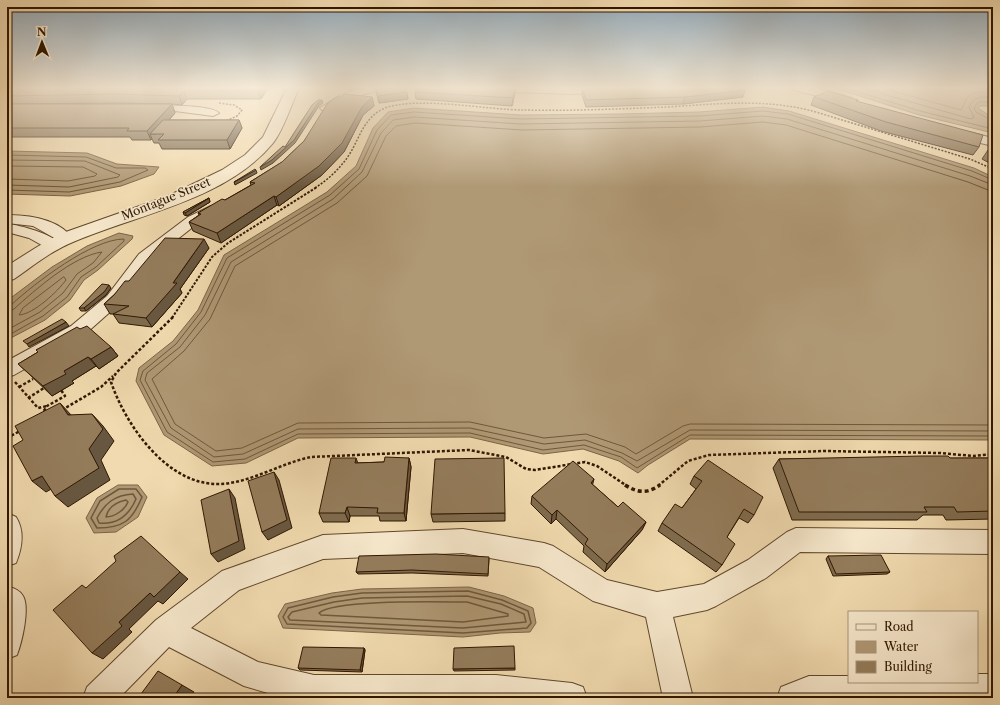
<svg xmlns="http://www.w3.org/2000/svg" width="1000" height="705" font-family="'Libre Caslon Text',serif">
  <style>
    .water { fill: #af9874; stroke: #7c6446 }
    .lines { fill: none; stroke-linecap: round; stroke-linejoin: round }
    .shore-far1 { stroke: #6f583a; stroke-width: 1 }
    .shore { stroke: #6f583a; stroke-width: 1.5 }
    .minor-casing { stroke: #60482c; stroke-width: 2 }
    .tertiary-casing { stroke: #60482c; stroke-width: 2 }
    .path-far3 { stroke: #2f1700; stroke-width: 1.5; stroke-dasharray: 2 1.5; stroke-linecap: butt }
    .path-far2 { stroke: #2f1700; stroke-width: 2; stroke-dasharray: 2.5 1.5; stroke-linecap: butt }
    .path-far1 { stroke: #2f1700; stroke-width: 2.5; stroke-dasharray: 3 2; stroke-linecap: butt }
    .path { stroke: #2f1700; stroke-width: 3.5; stroke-dasharray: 4 3; stroke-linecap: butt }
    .minor { fill: #f6e7cb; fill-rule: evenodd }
    .tertiary { fill: #f6e7cb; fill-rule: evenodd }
    .wall { fill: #7f6b4e; stroke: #2f1700 }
    .shaded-wall { fill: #685740; stroke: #2f1700 }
    .building { fill: #947c5b; stroke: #2f1700 }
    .labels { text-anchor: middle; stroke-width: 3.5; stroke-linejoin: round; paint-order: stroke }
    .far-street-label { font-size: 12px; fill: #2f1700; stroke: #f6e7cb }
  </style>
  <rect width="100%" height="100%" fill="#f1daaf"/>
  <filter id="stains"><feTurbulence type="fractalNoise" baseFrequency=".005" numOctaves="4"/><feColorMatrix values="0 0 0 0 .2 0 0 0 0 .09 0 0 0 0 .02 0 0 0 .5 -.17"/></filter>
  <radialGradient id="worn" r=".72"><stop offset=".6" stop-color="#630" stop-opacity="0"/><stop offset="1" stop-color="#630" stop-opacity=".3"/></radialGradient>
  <g class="water">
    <polygon points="835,88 993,88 993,106 980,106 978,108 993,118 993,133 919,115"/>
    <polygon points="763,107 789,111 974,168 993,177 993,440 690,439 648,465 638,473 619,461 583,449 543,454 470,437 298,438 246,463 212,466 164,435 136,381 139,368 173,341 198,310 224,255 327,192 356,166 373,128 388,112 414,108 521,115 619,114 699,112"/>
    <polygon points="7,151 87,153 117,164 159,167 154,174 121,186 70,196 7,194"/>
    <polygon points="119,233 133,236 132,239 98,270 84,280 70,300 45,320 7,340 7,304 12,297 52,267 87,246"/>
    <polygon points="118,485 138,485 147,497 138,517 116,532 94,533 86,518 97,498"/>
    <polygon points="469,587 504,596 533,608 536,623 530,632 500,633 463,637 283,628 278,616 285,604 332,593 362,589"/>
  </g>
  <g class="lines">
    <g class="shore-far1">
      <polyline points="845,88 920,111 993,129"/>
      <path d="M862 88 971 119 974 117 969 107C974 96 982 97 993 97"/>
      <polyline points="882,88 961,110 967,98 973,93 993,91"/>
      <polyline points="993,102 978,102 974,108 976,112 993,121"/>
      <polyline points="7,155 86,157 116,168 145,168 148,170 120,182 69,192 7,190"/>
      <polyline points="7,160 85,161 120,175 118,177 69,187 7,185"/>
      <polyline points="7,166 83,167 97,174 95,176 68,181 7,179"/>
      <polyline points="993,180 972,171 788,114 763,111 699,116 521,119 414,112 391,115 377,130 359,169 330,195 227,258 201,312 176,344 143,371 140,380 167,432 213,462 245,459 298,434 470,433 543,450 584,445 621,457 637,468 690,435 993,436"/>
      <polyline points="993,185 970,176 787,119 763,116 700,121 521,124 414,117 393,120 381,133 362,172 333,199 231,262 205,315 180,347 147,373 145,380 171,428 214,457 243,454 298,429 470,428 544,444 585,440 622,453 637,461 690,430 993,431"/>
      <polyline points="993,192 968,182 786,125 763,122 700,127 522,130 415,123 396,126 386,136 367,176 337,203 235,266 210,319 184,351 152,379 175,424 216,451 242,448 298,423 470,422 544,438 586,434 625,447 636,454 683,426 690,424 993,425"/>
      <path d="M64 277 66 280C58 291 34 314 19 315L23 308Z"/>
      <path d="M7 306 11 305C35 283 92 239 124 239V241L96 267 81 277 67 297 43 316 7 336"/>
      <path d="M7 311 14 309C35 290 73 256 102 252L93 263 77 274 63 293 40 312 7 330"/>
    </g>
    <g class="shore">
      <path d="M119 489H136L142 497C132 521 123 528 97 528L91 518 100 501Z"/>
      <path d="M133 494 136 499C129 515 117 525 99 523L97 518C105 503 115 495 133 494Z"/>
      <path d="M126 500 128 502C125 510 114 517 106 517 108 507 117 502 126 500Z"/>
      <polygon points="468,591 502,600 528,611 531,623 527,628 463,633 287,624 283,617 288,608 333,597 362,593"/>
      <polygon points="467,596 501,604 524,614 526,622 463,628 290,620 288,617 292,612 334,602 362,598"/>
      <path d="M467 602 508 614V616L463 622 321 615 319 613C334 599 442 602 467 602Z"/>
    </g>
    <g class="minor-casing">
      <g id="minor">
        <polygon points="360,88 379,88 378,90 352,98 330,110 322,110 320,108 339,96"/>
        <polygon points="486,88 665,88 660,91 572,94 491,91"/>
        <polygon points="792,88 816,88 852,98 853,100 848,103 793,90"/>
        <path d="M149 105C161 105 212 105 219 113L213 116 175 111 145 110 143 108Z"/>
        <polygon points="955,129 993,138 993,146 951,136 949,133 951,130"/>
        <polygon points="211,206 216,207 218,210 216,213 198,223 151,260 119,304 83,336 14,375 7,377 7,361 71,326 107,296 139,254 188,217"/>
        <path d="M7 215C29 215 59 219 73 239L70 242 65 244 33 226 7 223Z"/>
        <path d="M7 224C20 225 53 234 61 245L59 248H47L29 238 7 232Z"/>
        <path d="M7 513 16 517C25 531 22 548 16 563L7 566Z"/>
        <polygon points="796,528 993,530 993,554 800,552 766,578 716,606 707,610 673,617 693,698 663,698 646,617 593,601 539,567 463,553 323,559 239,590 191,628 258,662 314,675 496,675 572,683 583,687 587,698 285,698 244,686 169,647 119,698 83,698 87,687 156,620 222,571 323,535 463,529 544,543 553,546 607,580 657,592 704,584 748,560 787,532"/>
        <path d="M7 586C13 588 20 590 23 596 30 608 22 642 17 655L7 659Z"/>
        <polygon points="977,674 993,674 993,698 777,698 781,687 809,676 849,676 849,682 977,682"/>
      </g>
    </g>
    <g class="tertiary-casing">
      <path id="tertiary" d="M287 88H299C292 103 283 131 273 143 226 200 138 214 73 242 51 251 33 266 14 279L7 281V266L37 247 60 234 168 196 222 170 245 155 263 137Z"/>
    </g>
    <g class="path-far3">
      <polyline points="219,103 234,105 242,110 237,116 226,121"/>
      <polyline points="29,104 138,104"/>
      <path d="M315 188C326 181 336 172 344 162 359 144 361 118 385 108 418 96 487 110 524 110 571 111 619 109 666 107 717 104 766 98 816 112L970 159 993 169"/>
    </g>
    <polyline class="path-far2" points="172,318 212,257 228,243 317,187"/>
    <g class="path-far1">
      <path d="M173 317 116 373 111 382C126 426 168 486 220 484 250 483 281 463 311 457L469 450 506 457 526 469 535 470 585 462 597 466 627 486"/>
      <polyline points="15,382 38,408 47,406"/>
      <polyline points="19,387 33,379"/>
      <polyline points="28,398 44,388"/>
      <polyline points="62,410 101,387 113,376"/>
      <polyline points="41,415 47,406 65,396 61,390"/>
      <polyline points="7,438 20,431"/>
      <polyline points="658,486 688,461 709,455 824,451 940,453 973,456 993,454"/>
    </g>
    <path class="path" d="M625 485C638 493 647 494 660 485"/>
    <use href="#minor" class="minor"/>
    <use href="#tertiary" class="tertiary"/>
  </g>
  <g class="wall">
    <polygon points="7,88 268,88 261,99 187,99 182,105 172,104 175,113 169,120 239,120 242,128 230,149 162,149 159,143 154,143 152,139 151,140 132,140 130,137 7,137 7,104 171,104 119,103 7,104"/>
    <polygon points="375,88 404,88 408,99 379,103"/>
    <polygon points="582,88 743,97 683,104 586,107 582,95"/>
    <polygon points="415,92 515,93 512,106 416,99"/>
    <polygon points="341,97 372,97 374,106 363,115 344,152 322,175 279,206 277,205 221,243 193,231 189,222 199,215 198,213 225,200 251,185 250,182 282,162 304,141"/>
    <polygon points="814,97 858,100 858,102 979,147 973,155 881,131 811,105"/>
    <polygon points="993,149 993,165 982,159 988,150"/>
    <polygon points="209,198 210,202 187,216 184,215 183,212"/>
    <polygon points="209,248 180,289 182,293 152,327 119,323 113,314 110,314 104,304 129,281"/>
    <polygon points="111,288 106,295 86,311 81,311 79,308"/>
    <polygon points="80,329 111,347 118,356 99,369 96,366 72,381 74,383 52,396 28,373 18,364 38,352 36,350"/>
    <polygon points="409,458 411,467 406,521 380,521 379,516 350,516 349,522 323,522 319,513 358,463 384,462"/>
    <polygon points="993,458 993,519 946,520 943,515 923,515 917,520 792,520 773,468 779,459"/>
    <polygon points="694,476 754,515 748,523 739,518 727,537 722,565 716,572 658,531 662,523 682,508 696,489 690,484"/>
    <polygon points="593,485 618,507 646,522 642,530 605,572 583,552 584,546 556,519 551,524 531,504 532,496"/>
    <polygon points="505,513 505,521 433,522 431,514"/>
    <polygon points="828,556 890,572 887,574 833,576 826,559"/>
    <polygon points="489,559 488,576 412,573 358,574 356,572"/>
    <polygon points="364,648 365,650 362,672 300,670 298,668"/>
    <polygon points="515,668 515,670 454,671 453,669"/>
  </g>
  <g class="shaded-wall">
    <polygon points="260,88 268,88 261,99 258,91"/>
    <polygon points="515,88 515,93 512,106 513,98"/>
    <polygon points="745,90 743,97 683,104 685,97"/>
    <polygon points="184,91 187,99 182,105 179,96"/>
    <polygon points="407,92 408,99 379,103 378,96"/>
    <polygon points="372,97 374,106 363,115 344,152 322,175 279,206 276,197 362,107"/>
    <polygon points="322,100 323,103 319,106 295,143 273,163 261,170 260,167 294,140 318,103"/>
    <polygon points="172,104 175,113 156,134 150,134 152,139 151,140 147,131"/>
    <polygon points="239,120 242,128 230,149 227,140"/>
    <polygon points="256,170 257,173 235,185 234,182"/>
    <polygon points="274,196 277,205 221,243 217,233"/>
    <polygon points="209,198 210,202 187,216 185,213"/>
    <polygon points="204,239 209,248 180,289 182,293 152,327 146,318 173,283"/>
    <polygon points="109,285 111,288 106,295 86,311 84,308"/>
    <polygon points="66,322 69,326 29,347 27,344"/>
    <polygon points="111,347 118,356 99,369 91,359"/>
    <polygon points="88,357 96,366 72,381 74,383 52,396 43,386 64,371"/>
    <polygon points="60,403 72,416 68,415"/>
    <polygon points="92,414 103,426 114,441 101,460 110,480 68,507 55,496"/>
    <polygon points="356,458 359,466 355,463"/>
    <polygon points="409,458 411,467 406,521 404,513"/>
    <polygon points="274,472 279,480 292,528 268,540 262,532"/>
    <polygon points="42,476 55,487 46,492 32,481"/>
    <polygon points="594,479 592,487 591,483"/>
    <polygon points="229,489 235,498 245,549 218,562 211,554"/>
    <polygon points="347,507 350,516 349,522 345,513"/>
    <polygon points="557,510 556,519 551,524 552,515"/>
    <polygon points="646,522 642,530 605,572 607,564"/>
    <polygon points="180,572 188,579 163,604 158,601 129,629 132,632 103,659 92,653 119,622 150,593"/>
    <polygon points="364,648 365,650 362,672 360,670"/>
    <polygon points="182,685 194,692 190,698 173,698"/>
  </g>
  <g class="building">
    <polygon points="7,88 260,88 258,91 184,91 179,96 115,94 7,96"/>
    <polygon points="376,88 404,88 407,92 378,96"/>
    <polygon points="416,88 515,88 513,98 415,92"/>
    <polygon points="582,88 745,88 745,90 685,97 586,100"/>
    <polygon points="828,91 858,100 856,101 983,135 979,147 886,122 814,97"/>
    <polygon points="345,94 372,97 362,107 342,143 319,166 276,197 274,196 217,233 189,222 201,214 198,213 222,199 225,200 255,183 250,182 282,162 304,141 327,104 336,97 341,97"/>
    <polygon points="318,100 322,100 318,103 294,140 272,160 260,167 283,146 285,147 312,105"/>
    <polygon points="7,104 172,104 147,131 127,131 129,128 7,128"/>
    <polygon points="163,120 239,120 227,140 158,140 164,134 150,134"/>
    <polygon points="993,149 993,153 988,150"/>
    <polygon points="255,169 256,170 234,182"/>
    <polygon points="209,198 185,213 183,212"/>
    <polygon points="165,238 204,239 173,283 177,283 146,318 113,314 129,306 104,304 114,295 125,281 129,281"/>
    <polygon points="102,284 109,285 104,292 84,308 79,308"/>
    <polygon points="62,319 66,322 27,344 23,341"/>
    <polygon points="87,326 111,347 91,359 88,357 64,371 66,374 43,386 18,364 38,352 36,350 77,327 80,329"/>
    <polygon points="60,403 68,415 92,414 103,429 89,449 99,468 55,496 42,476 32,481 13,446 23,440 15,426"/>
    <polygon points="922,456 948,456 950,458 993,458 993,511 957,512 954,507 924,507 927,512 799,512 779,459"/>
    <polygon points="385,457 409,458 404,513 377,513 378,508 347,507 345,513 319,513 331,458 356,458 355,463 384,462"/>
    <polygon points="504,458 505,513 431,514 435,459"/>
    <polygon points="708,460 763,497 754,515 744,509 727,537 735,544 722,565 662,523 675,504 682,508 702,481 694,476"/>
    <polygon points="573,461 594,479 591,483 618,507 623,502 646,522 607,564 585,544 588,539 557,510 552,515 532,496"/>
    <polygon points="274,472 287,520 262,532 248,481"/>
    <polygon points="229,489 239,541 211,554 201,500"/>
    <polygon points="141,536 180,572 154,597 150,593 119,622 122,626 92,653 53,610 82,585 86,588 116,561 114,556"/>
    <polygon points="436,554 489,557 488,574 412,570 356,572 359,556"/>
    <polygon points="881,555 890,572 836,574 828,556"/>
    <polygon points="514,646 515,668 453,669 454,648"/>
    <polygon points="303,647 364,648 360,670 298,668"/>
    <polygon points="158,671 182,685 173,698 174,698 138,698"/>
  </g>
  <linearGradient id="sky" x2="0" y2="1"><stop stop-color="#91a9ba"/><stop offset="0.47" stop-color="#f9eedb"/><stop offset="1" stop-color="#f9eedb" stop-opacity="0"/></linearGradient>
  <rect width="1000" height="187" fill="url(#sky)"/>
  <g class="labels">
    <g class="far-street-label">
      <text transform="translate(166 199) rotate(-22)" y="4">Montague Street</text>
    </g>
  </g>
  <rect width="1000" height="705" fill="none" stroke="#f1daaf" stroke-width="24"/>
  <rect x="8" y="8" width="984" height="689" fill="none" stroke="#2f1700" stroke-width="2"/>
  <rect x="12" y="12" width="976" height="681" fill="none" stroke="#2f1700"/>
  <rect x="848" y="611" width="130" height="72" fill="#f6e7cb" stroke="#a6947a"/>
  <rect x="856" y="624" width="20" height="6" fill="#f6e7cb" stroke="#a6947a"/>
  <text x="884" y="631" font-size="12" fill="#2f1700">Road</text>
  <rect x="856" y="641" width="20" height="12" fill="#af9874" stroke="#a6947a"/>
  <text x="884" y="651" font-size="12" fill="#2f1700">Water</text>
  <rect x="856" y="661" width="20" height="12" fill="#947c5b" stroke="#a6947a"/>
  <text x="884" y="671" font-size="12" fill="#2f1700">Building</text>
  <g transform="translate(42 42) rotate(359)" stroke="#f6e7cb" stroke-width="3" paint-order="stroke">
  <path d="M0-3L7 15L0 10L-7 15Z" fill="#2f1700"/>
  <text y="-6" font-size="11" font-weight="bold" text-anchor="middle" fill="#2f1700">N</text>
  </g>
  <rect width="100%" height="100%" filter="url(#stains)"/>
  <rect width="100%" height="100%" fill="url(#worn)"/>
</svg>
